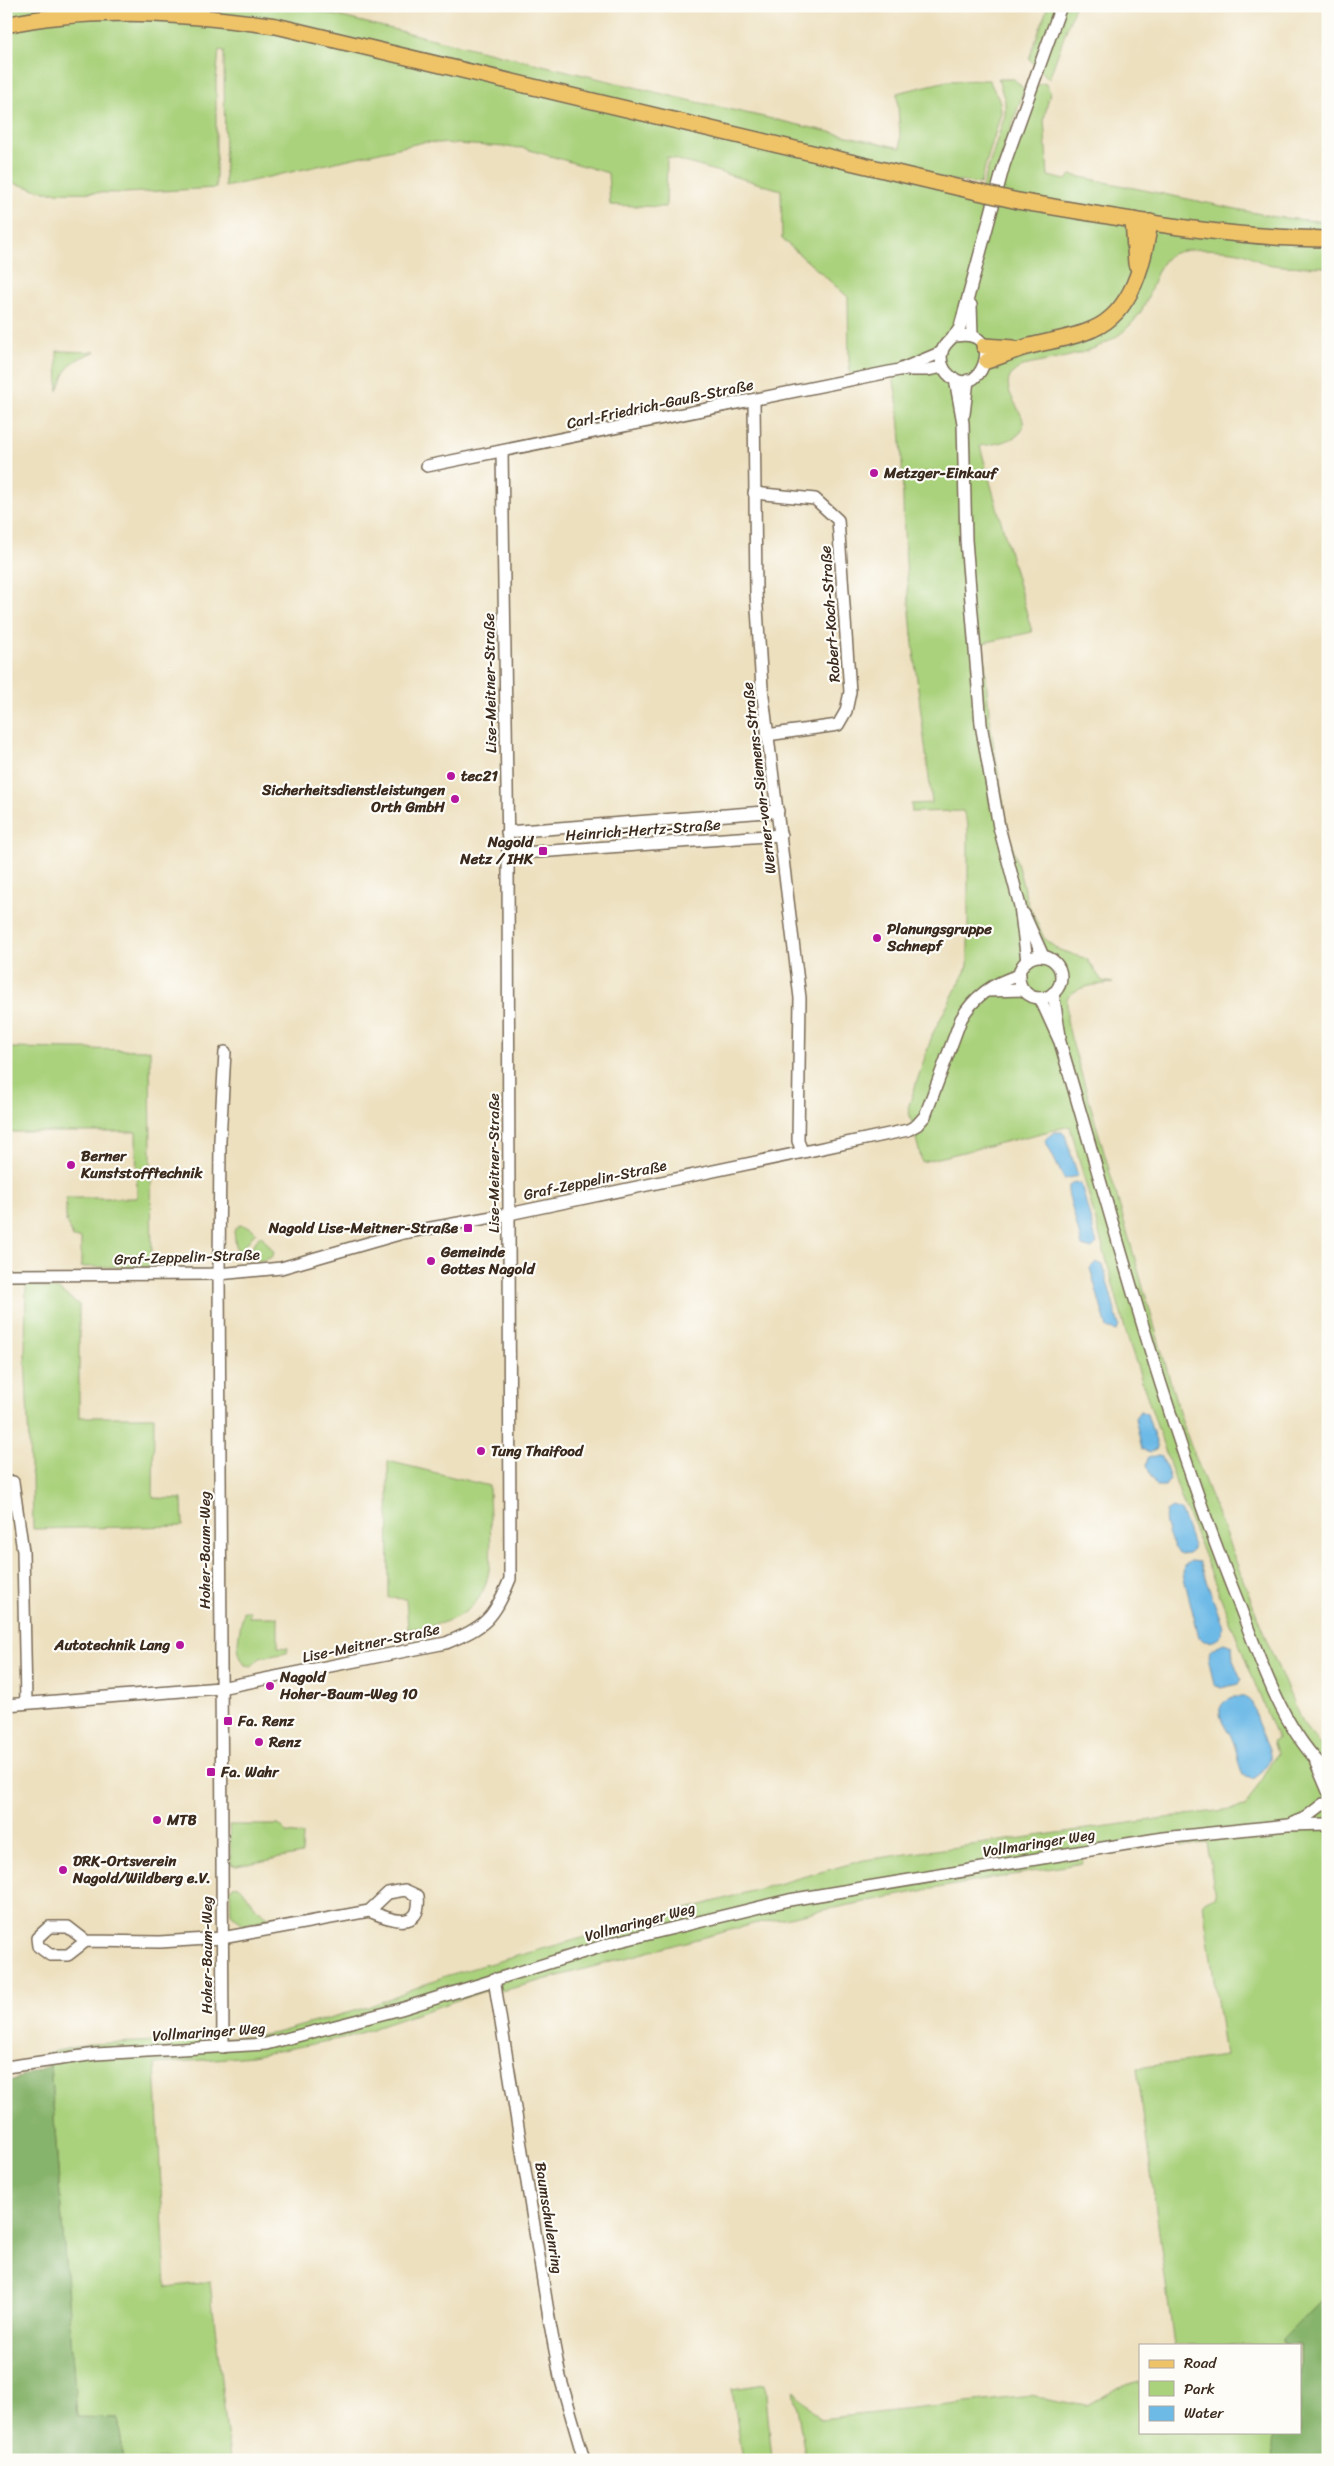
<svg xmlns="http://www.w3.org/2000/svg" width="1334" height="2466" font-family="Sriracha,sans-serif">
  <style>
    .green { fill: #aad27d; stroke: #727e4e; fill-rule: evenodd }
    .forest { fill: #87b46c; stroke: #616f45 }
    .water { fill: #6dbae7; stroke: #547282 }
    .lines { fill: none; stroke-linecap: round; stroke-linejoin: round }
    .minor-casing { stroke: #796a56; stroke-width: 14 }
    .major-casing { stroke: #796a56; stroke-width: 18 }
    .minor { stroke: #fff; stroke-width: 11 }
    .major { stroke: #efc469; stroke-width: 15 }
    .major-bridge-casing { stroke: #796a56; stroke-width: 18; stroke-linecap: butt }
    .major-bridge { stroke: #efc469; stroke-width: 15 }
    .poi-dot { fill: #b5179e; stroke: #fdfcf7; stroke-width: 2 }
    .labels { text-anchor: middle; stroke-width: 4.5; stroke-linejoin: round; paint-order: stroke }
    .street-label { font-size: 15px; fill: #3b2a1e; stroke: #fdfcf7 }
    .poi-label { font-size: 15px; font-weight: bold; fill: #3b2a1e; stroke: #fdfcf7; text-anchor: start }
  </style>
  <rect width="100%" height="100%" fill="#fdfcf7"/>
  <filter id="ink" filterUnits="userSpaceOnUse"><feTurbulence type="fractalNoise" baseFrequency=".02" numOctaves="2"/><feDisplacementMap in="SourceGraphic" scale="10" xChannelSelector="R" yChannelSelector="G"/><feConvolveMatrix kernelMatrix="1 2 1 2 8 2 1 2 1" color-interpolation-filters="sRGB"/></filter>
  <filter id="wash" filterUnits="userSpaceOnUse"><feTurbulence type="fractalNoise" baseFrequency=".0096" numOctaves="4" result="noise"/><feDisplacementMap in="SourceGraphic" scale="20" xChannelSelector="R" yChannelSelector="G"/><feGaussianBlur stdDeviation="1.12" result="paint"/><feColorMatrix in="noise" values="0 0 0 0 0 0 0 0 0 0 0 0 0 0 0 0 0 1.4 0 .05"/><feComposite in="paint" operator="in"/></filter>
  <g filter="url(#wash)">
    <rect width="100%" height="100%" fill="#ede0bf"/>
    <g class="green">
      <path d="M6 6H296L688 100 901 148 897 93 947 81 989 80 1000 102 1001 113 980 184 892 172 960 188 958 199 977 203 1005 115V101L998 79H1014L1024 89 984 212 979 250 1037 85 1045 83 1050 92 1044 119 1048 176 1066 180 1071 175 1275 217 1328 222V267C1309 266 1281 268 1263 263 1255 260 1248 253 1239 252 1222 249 1187 247 1172 254 1156 261 1151 298 1140 313 1114 352 1065 357 1023 366 972 391 1078 434 980 446L1032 632 983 643 990 723 1007 826 1028 904 1044 938 1057 949 1087 959 1102 981 1113 983C1097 985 1078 985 1067 998V1021L1071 1038 1183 1425 1268 1644 1302 1723 1328 1755V2460H806L794 2390 820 2419 1031 2396 1086 2406 1124 2385 1140 2381V2432H1300V2345H1174L1137 2068 1225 2056 1203 1903 1215 1896 1207 1842 1181 1847V1842L1082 1857V1863L926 1890 753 1924 506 1990 484 1991 348 2037 252 2056 155 2064 166 2287 210 2282 230 2460H124L118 2418H77L50 2065 44 2054 88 2044 252 2037 276 2033 368 2007 445 1976 864 1860 1245 1807 1277 1753 1273 1741 1277 1739 1180 1495 1127 1336 1070 1126 922 1162 908 1108 933 1033 968 966V825L963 811 912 812 911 804 932 803C922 719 910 634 905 549 901 490 905 430 892 372L851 379 849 362 848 297 782 239 781 190 667 157 666 207 610 205 608 173 523 148 424 142 225 187 224 51 219 50 216 81V188L125 193 46 192 6 181ZM970 298 971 336 960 327ZM942 352 943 367 900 370Z"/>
      <polygon points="1048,6 1075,6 1049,79 1029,59"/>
      <path d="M57 351 95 352C69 361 67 366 58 391Z"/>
      <polygon points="6,1048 150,1050 152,1267 81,1267 81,1238 73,1238 66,1221 66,1198 137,1198 136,1132 6,1132"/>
      <polygon points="239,1225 250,1227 256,1232 237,1255 234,1231"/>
      <path d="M261 1235 274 1252 273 1256C263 1263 253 1261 242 1258Z"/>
      <polygon points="26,1284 59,1290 79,1305 79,1417 154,1417 153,1498 182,1499 183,1526 33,1529 32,1476 30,1467 25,1356"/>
      <path d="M388 1461 489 1486C490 1563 507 1620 408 1629L406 1599 389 1598Z"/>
      <path d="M243 1611H250L249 1617H278V1647L288 1648 287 1653 260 1658 252 1666 245 1665C232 1648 241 1631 243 1611Z"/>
      <polygon points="229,1825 279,1825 287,1833 303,1835 302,1854 236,1866 231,1864"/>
      <polygon points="239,1885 257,1909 270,1918 244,1925 231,1914 230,1890 233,1886"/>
      <polygon points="765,2384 772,2460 743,2460 732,2389"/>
    </g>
    <g class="forest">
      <polygon points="50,2065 77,2417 118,2418 124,2460 6,2460 6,2083"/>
      <polygon points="1328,2293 1328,2460 1272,2460 1274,2432 1300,2432 1300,2345 1283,2345 1283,2339"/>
    </g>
    <g class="water">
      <polygon points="1054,1132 1062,1132 1065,1135 1078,1176 1064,1179 1045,1140"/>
      <polygon points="1074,1182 1081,1184 1097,1244 1092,1249 1082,1246 1068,1192 1068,1187"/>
      <polygon points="1096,1262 1103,1265 1119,1326 1116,1331 1107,1328 1090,1268"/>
      <polygon points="1140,1411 1147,1414 1157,1445 1157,1448 1149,1453 1142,1449 1135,1418"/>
      <polygon points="1158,1455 1162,1456 1170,1479 1165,1486 1156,1486 1146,1465 1148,1458"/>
      <path d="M1172 1508 1181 1511 1193 1546V1549L1188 1553 1181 1554C1171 1549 1163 1522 1166 1512Z"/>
      <path d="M1191 1561 1199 1562 1223 1626 1222 1634C1216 1643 1206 1644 1199 1637L1183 1574 1184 1566Z"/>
      <polygon points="1224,1643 1232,1646 1233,1660 1241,1679 1238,1684 1221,1688 1214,1685 1208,1656 1211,1649"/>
      <path d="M1233 1697H1245L1250 1700C1255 1708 1255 1718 1259 1726 1269 1752 1281 1759 1252 1778L1243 1775C1237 1764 1238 1752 1233 1741 1228 1726 1206 1708 1233 1697Z"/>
    </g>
  </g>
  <g filter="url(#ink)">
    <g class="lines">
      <g class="minor-casing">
        <g id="minor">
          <polyline points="971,305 972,336"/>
          <path d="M956 336C1011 327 978 408 947 373 942 367 940 359 942 351 945 341 956 337 960 327L1004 165 1061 6"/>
          <polyline points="903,370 927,370 943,367"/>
          <polyline points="955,379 963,423 966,540 981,724 999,827 1020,906 1027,961"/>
          <polyline points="754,400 756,592 762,688 800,998 798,1141 802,1151"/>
          <polyline points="964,414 968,380"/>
          <polyline points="427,466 899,370 942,352"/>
          <polyline points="754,493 815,499 838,520 850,692 846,711 838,725 767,735"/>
          <polyline points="507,832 778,811"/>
          <polyline points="508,854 781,835"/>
          <polyline points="1024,914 1043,956"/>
          <circle cx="1040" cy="977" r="21"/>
          <polyline points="987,991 1024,990"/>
          <polyline points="1053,993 1060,1036"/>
          <path d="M1040 998 1060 1042C1116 1232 1166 1424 1240 1607 1262 1664 1282 1729 1328 1772"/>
          <path d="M6 1275 219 1274 281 1268 403 1233 509 1214 908 1130 917 1125 925 1116 961 1019C974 996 995 982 1020 975"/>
          <polyline points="13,1482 23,1551 26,1702"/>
          <path d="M6 1705 220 1688 446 1643C486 1626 493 1620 510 1579L508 854 502 451"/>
          <polyline points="1316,1763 1328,1791"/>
          <polyline points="1293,1823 1305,1818 1323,1804"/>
          <path d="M86 1941 68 1955H50L38 1946 37 1938 49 1927H68L86 1941 160 1942 222 1938 369 1911 388 1893 405 1890 418 1896C422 1932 390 1920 369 1911"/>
          <polyline points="494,1979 550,2324 560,2377 584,2460"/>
          <polyline points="223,2047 219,1274 220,1140 225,1052"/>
          <polyline points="6,2067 96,2054 266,2044 401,2009 616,1942 789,1900 1163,1838 1288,1825 1327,1824"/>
        </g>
      </g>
      <g class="major-casing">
        <g id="major">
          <path d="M6 25C95 5 187 14 276 26L960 188"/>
          <path d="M1018 201C1120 218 1224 238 1328 239"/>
          <polyline points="1133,220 1136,264"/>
          <polyline points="984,346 1013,348"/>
          <path d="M987 361C999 357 1010 352 1023 348 1046 341 1071 339 1093 329 1133 312 1144 261 1150 222"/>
        </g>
      </g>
      <use href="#minor" class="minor"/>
      <use href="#major" class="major"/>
      <g class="major-bridge-casing">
        <polyline id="major-bridge" points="960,188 1018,201"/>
      </g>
      <use href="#major-bridge" class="major-bridge"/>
    </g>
  </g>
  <g class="poi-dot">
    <circle cx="874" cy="473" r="5"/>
    <circle cx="451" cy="776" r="5"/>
    <circle cx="455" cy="799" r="5"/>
    <rect x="538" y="846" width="10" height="10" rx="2.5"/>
    <circle cx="877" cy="938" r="5"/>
    <circle cx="71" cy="1165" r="5"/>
    <rect x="463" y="1223" width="10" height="10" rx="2.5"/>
    <circle cx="431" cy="1261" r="5"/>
    <circle cx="481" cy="1451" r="5"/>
    <circle cx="180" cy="1645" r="5"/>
    <circle cx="270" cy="1686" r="5"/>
    <rect x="223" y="1716" width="10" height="10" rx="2.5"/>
    <circle cx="259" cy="1742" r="5"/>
    <rect x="206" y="1767" width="10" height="10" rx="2.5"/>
    <circle cx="157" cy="1820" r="5"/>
    <circle cx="63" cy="1870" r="5"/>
  </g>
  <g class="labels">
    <g class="street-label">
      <text transform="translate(660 404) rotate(-12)" y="5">Carl-Friedrich-Gauß-Straße</text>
      <text transform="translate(830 614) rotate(-94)" y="5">Robert-Koch-Straße</text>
      <text transform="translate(490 683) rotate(-91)" y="5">Lise-Meitner-Straße</text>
      <text transform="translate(759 778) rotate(-97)" y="5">Werner-von-Siemens-Straße</text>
      <text transform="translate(643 830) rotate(-4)" y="5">Heinrich-Hertz-Straße</text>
      <text transform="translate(494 1163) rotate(-90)" y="5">Lise-Meitner-Straße</text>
      <text transform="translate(595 1180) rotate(-12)" y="5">Graf-Zeppelin-Straße</text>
      <text transform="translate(187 1257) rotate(-2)" y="5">Graf-Zeppelin-Straße</text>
      <text transform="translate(205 1550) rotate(-90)" y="5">Hoher-Baum-Weg</text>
      <text transform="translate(371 1643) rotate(-12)" y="5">Lise-Meitner-Straße</text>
      <text transform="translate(1039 1843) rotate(-9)" y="5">Vollmaringer Weg</text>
      <text transform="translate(640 1922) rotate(-15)" y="5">Vollmaringer Weg</text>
      <text transform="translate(207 1955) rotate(-90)" y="5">Hoher-Baum-Weg</text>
      <text transform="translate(209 2032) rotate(-4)" y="5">Vollmaringer Weg</text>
      <text transform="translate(549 2218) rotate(81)" y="5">Baumschulenring</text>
    </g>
    <g class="poi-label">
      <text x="884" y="478">Metzger-Einkauf</text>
      <text x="461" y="781">tec21</text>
      <text x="445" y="795" text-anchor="end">Sicherheitsdienstleistungen<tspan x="445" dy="17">Orth GmbH</tspan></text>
      <text x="533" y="847" text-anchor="end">Nagold<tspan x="533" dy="17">Netz / IHK</tspan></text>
      <text x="887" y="934">Planungsgruppe<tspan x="887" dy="17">Schnepf</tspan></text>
      <text x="81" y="1161">Berner<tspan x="81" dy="17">Kunststofftechnik</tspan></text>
      <text x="458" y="1233" text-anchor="end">Nagold Lise-Meitner-Straße</text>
      <text x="441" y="1257">Gemeinde<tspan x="441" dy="17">Gottes Nagold</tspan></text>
      <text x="491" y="1456">Tung Thaifood</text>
      <text x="170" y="1650" text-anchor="end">Autotechnik Lang</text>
      <text x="280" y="1682">Nagold<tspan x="280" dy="17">Hoher-Baum-Weg 10</tspan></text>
      <text x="238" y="1726">Fa. Renz</text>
      <text x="269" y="1747">Renz</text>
      <text x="221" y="1777">Fa. Wahr</text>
      <text x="167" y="1825">MTB</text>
      <text x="73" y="1866">DRK-Ortsverein<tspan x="73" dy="17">Nagold/Wildberg e.V.</tspan></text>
    </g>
  </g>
  <rect width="1334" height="2466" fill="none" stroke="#fdfcf7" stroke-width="25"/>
  <rect x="1139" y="2344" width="162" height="90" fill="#fdfcf7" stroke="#afa8a0"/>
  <rect x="1149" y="2360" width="25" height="8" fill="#efc469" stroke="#afa8a0"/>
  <text x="1184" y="2368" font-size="15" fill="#3b2a1e">Road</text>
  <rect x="1149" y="2381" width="25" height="15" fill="#aad27d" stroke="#afa8a0"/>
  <text x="1184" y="2394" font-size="15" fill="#3b2a1e">Park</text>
  <rect x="1149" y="2406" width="25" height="15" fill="#6dbae7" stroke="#afa8a0"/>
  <text x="1184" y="2418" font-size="15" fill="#3b2a1e">Water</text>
</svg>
